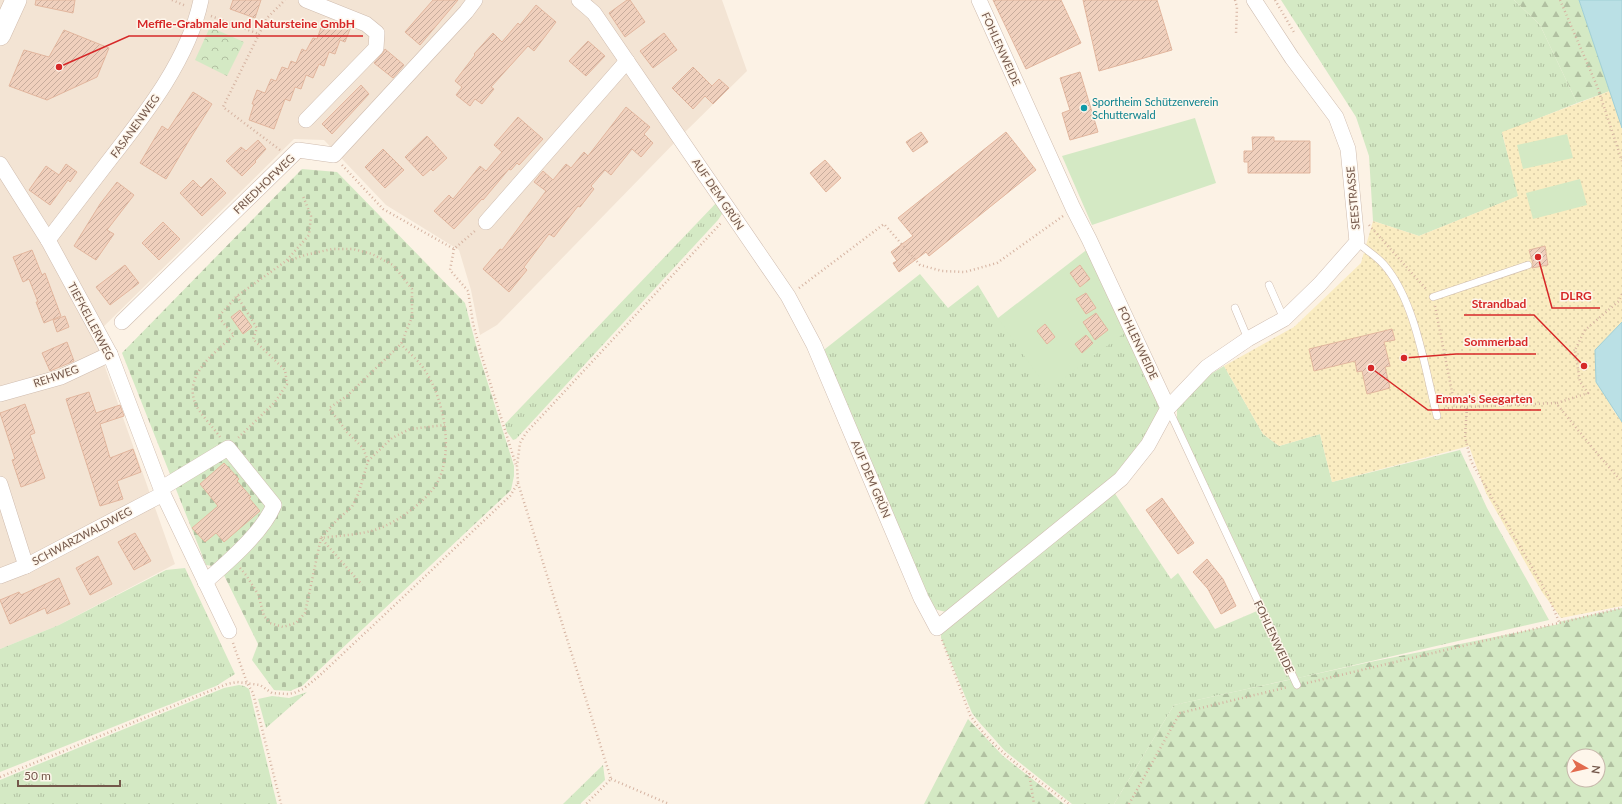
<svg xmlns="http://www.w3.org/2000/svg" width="1622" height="804" font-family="Lato,sans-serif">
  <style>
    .residential { fill: #f3e4d4 }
    .grass { fill: url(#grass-tufts) }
    .forest { fill: url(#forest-firs); fill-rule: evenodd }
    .sand { fill: url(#sand-dots) }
    .cemetery { fill: url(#cemetery-stones) }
    .park { fill: url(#park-crowns) }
    .garden { fill: #d4e9c4 }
    .water { fill: #bae0e5; stroke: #a0cfd6 }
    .building { fill: url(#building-hatch); stroke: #e2b69e }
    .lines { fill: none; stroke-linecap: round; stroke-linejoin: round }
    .lane-casing { stroke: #cfbcaf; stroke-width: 8 }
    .street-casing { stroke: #cfbcaf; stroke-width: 16 }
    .secondary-casing { stroke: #d2bcac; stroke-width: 22 }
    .path { stroke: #d5b3a1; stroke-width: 2.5; stroke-dasharray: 1 3; stroke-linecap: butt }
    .lane { stroke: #fff; stroke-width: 7 }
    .street { stroke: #fff; stroke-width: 15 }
    .secondary { stroke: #fff; stroke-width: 21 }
    .culture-dot { fill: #0f9aa8; stroke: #fef6eb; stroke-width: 1.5 }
    .labels { text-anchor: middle; stroke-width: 3; stroke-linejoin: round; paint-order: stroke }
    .street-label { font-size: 11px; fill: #74584b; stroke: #fef6eb }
    .culture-label { font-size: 11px; fill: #0d838f; stroke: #fef6eb; text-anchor: start }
    .leader { fill: none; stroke: #d62828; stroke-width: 1.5 }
    .callout-dot { fill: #d62828; stroke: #fef6eb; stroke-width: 1.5 }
    .callout-label { font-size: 12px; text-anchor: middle; font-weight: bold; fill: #d62828; stroke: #fef6eb; stroke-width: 3; stroke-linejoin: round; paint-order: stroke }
  </style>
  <defs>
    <pattern id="grass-tufts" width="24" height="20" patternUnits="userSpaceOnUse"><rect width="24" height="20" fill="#d4e9c4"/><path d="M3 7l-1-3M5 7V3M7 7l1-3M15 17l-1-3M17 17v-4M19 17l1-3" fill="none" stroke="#b1c0a1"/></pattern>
    <pattern id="forest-firs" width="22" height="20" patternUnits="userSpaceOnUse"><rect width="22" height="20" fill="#d4e9c4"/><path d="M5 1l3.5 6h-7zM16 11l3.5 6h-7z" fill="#b1c0a1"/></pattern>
    <pattern id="sand-dots" width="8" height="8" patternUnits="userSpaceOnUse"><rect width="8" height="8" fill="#faecc1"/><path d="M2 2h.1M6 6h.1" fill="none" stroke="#dacca7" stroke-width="1.8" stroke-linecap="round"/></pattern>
    <pattern id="cemetery-stones" width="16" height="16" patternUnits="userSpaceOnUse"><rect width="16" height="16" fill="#d4e9c4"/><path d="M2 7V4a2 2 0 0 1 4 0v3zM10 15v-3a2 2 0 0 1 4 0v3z" fill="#b1c0a1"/></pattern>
    <pattern id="park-crowns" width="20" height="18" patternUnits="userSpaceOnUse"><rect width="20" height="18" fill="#d4e9c4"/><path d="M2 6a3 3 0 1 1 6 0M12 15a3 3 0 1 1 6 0" fill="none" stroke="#b1c0a1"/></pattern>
    <pattern id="building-hatch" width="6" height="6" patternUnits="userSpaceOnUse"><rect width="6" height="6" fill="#f0d0bd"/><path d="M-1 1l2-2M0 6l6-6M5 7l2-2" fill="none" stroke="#c7ac9c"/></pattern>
  </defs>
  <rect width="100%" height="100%" fill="#fcf2e5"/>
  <polygon class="residential" points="0,0 722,0 747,71 683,134 497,325 480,335 471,290 459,250 386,205 324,140 294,139 94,336 175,564 59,625 0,649"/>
  <g class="grass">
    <polygon points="1281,0 1514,0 1540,25 1577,103 1502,133 1519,196 1419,236 1373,221 1369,156 1356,117"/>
    <polygon points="719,200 724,211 718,220 516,439 513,440 507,432 505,424"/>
    <polygon points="920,274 948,308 978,285 998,318 1127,331 1162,410 1145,439 1118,475 946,612 934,609 820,353"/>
    <polygon points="1224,366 1263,434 1279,446 1320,434 1332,482 1460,450 1487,508 1549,620 1298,678 1177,419 1177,407 1201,380"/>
    <polygon points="1114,492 1171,579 1178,573 1215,629 1257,611 1292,679 1174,705 1114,804 1072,804 1005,751 979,722 972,713 941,638 941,632"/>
    <polygon points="185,568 235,674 216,686 0,772 0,649 59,625 166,570"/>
    <polygon points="239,685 244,686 249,689 277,804 0,804 0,780 224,688"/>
    <polygon points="307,692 266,728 258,699 272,696 289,698"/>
    <polygon points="603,765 605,780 580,804 563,804"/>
  </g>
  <g class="forest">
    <polygon points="1514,0 1579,0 1610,91 1577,103 1540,25"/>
    <path d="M1622 608V804H1114L1174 705 1375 661 1559 624V622ZM1574 756H1598V780H1574Z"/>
    <polygon points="968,719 1003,756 1064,804 924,804"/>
  </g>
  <polygon class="sand" points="1610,91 1622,128 1622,322 1595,351 1613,410 1622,422 1622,606 1561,618 1542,592 1486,493 1469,446 1332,482 1320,434 1279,446 1263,434 1224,366 1294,327 1361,263 1373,221 1419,236 1518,196 1502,132"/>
  <polygon class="cemetery" points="302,169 337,172 465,303 477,349 514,466 514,476 511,490 302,686 290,691 274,690 252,660 258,644 220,567 206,565 122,353"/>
  <polygon class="park" points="210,27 244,42 227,76 195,60"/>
  <g class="garden">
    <polygon points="1195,118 1216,183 1092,225 1062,156"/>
    <polygon points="1567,134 1573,158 1523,169 1517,145"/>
    <polygon points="1580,179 1587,205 1533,219 1526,193"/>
    <polygon points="1089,248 1127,331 1048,390 998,318"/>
  </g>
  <g class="water">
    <polygon points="1579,0 1622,0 1622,128"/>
    <polygon points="1622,322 1622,422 1596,382 1595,350"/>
  </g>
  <g class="building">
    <polygon points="36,0 75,0 73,13 35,5"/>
    <polygon points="233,0 261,0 255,18 230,9"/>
    <polygon points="433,0 458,0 420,45 405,32"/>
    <polygon points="627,0 630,0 645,22 625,37 609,13"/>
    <polygon points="993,0 1061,0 1081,43 1026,69"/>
    <polygon points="1083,0 1157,0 1172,50 1099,71"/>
    <polygon points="536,5 556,22 534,51 528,46 491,87 494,89 482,104 475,99 470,106 456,95 462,87 455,81 475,55 474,54 493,33 502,42 518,23 520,25"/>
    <polygon points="324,19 350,29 345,42 340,40 335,54 329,52 324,66 319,64 313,78 306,75 301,89 295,87 290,101 285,99 274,129 249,120 254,104 252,104 257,90 265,93 271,79 276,81 282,67 288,69 291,61 296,63 302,49 306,51 313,38 317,39"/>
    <polygon points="64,30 109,48 97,77 47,100 9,86 24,50 49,57"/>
    <polygon points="664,33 677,50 653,68 640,51"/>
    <polygon points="588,41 605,56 586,76 569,61"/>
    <polygon points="385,49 404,65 393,78 374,63 382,54"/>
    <polygon points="693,67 712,86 719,79 729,88 713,104 705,96 693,109 672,88"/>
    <polygon points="1080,72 1098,132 1070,140 1062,113 1070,110 1060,78"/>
    <polygon points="361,85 369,94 332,134 322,124"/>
    <polygon points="193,92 212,104 188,142 166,179 140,163 162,126 168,130"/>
    <polygon points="626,107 650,127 644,134 653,143 641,157 632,149 611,175 605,170 591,186 594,189 580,207 578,206 554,237 549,234 524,267 527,270 509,292 483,269 500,249 502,250 546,191 534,182 543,171 553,180 566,164 571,168 584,152 588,156"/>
    <polygon points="518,117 543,139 519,165 517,163 511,170 509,169 483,200 482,199 454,229 434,211 449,195 453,199 480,166 486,171 502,152 494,145"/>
    <polygon points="921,132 928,142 913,152 906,142"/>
    <polygon points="1006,132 1036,170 929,256 926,252 899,272 893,263 897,261 891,252 913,236 898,218"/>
    <polygon points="427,136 447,158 433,171 431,169 423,176 405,157"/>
    <polygon points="1252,137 1274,137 1274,141 1310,141 1310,173 1248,173 1248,162 1244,162 1244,151 1253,151"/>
    <polygon points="258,140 266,149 255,161 256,162 242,176 226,161 241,147 246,151"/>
    <polygon points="383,149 404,170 385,188 365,167"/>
    <polygon points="825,160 841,178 826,192 810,173"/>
    <polygon points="66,164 77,172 70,182 68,180 50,205 29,190 46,166 59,175"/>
    <polygon points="211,178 226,193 202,216 180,193 193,180 201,188"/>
    <polygon points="117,182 134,195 107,230 114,234 96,260 74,246 100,204"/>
    <polygon points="163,222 180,239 159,260 142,243"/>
    <polygon points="1545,246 1548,265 1532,268 1533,264 1529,250"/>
    <polygon points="32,250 42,275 45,273 61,316 44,323 36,302 38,302 29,279 23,282 13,257"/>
    <polygon points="125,265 139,283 110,305 96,287"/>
    <polygon points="1080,265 1090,279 1080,287 1070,273"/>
    <polygon points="1086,293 1096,308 1086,314 1076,299"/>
    <polygon points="240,310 252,327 243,334 231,317"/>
    <polygon points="1096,313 1108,330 1095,340 1083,322"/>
    <polygon points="65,316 69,327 57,332 53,320"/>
    <polygon points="1045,324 1055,337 1047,344 1037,331"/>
    <polygon points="1392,329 1395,340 1384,342 1390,366 1385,367 1390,388 1367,394 1362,371 1357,372 1355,361 1314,371 1309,349"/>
    <polygon points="1086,335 1093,343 1082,353 1075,344"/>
    <polygon points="67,342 74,361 50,371 42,353"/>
    <polygon points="89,392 96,413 120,405 124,416 100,424 110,458 133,449 141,472 117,481 123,499 100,506 66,399"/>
    <polygon points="25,404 35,433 30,435 45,478 21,487 12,460 15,459 0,413"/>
    <polygon points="224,463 239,479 237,481 251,497 249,498 260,511 224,542 216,533 205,542 192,528 218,506 200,484"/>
    <polygon points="1162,498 1194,543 1178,554 1146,510"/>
    <polygon points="135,533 151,561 134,570 118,542"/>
    <polygon points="98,556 112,584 90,595 76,568"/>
    <polygon points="1207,559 1223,579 1236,606 1221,614 1208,589 1193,572"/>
    <polygon points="59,578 70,604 47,614 45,608 10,624 0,600 19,592 21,595"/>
  </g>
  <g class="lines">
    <g class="lane-casing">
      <g id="lane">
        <path d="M1357 242C1366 250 1378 257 1385 266 1416 303 1425 370 1437 416"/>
        <polyline points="1269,285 1284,319"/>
        <polyline points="1433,297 1528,265"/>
        <polyline points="1235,308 1248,339"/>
        <polyline points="1168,408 1297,685"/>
      </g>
    </g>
    <g class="street-casing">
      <g id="street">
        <polyline points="306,0 366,24 377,33 376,48 306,120"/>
        <polyline points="579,0 594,13 788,296 814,345 921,598 937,628 1121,479 1148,445 1168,408 1207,367 1248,339 1284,319 1320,284 1357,242 1348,149 1336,117 1292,58 1254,0"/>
        <polyline points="979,0 1073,208 1089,239 1168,408"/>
        <polyline points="0,164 48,240 110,354 163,494 229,631"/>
        <polyline points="486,222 627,61"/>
        <path d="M48 240C69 213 90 185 111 158 147 112 189 58 201 0"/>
        <polyline points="122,322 298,150 334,155 466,12 475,0"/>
        <polyline points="0,394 61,377 110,354"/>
        <polyline points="0,484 26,566"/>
        <path d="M162 488 228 448 274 505C263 532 227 563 205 582"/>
        <polyline points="0,576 26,566 163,494"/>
      </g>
    </g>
    <g class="secondary-casing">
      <polyline id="secondary" points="0,35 16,0"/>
    </g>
    <g class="path">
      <polyline points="172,0 186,6"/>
      <polyline points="1235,0 1237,7 1236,34"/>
      <polyline points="1275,0 1295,34"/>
      <polyline points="1560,0 1597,86 1622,161"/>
      <polyline points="211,16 259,34"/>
      <polyline points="280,150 223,107 267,18 285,0"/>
      <polyline points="342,165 383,209 454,249 476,230"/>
      <polyline points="1369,225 1427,290"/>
      <polyline points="454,249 450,270 468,291 473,323 482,357 516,465"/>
      <polyline points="288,261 305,255 332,249 353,249 372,254 393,265 412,289 412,317 401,344 347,396 329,408 347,432 363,448 368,461 359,492 352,507 337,520 321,538 362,585"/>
      <polyline points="799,288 884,224 920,265 942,271 965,272 997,263 1063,216"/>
      <polyline points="237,296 257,328 253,339 285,370 287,384 275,402 238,438"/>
      <polyline points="1435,306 1455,407 1467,407 1465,437 1471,461 1548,595 1559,622"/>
      <polyline points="1557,403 1588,393 1580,382 1575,350 1585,330 1619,301 1622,294"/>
      <polyline points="1467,407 1556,403 1600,457 1622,482"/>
      <polyline points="1444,409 1455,407"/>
      <path d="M220 437C213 427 201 415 196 405 182 375 216 352 234 335L218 317 237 296 286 261 309 235 311 216 303 196"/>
      <polyline points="368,461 392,438 410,429 445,425"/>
      <polyline points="518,483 611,779 586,804"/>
      <path d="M240 568 246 575 258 594 264 616 270 623 283 627 296 623 305 613 321 538C342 535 368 535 387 525 404 517 426 500 436 485 455 453 444 398 424 369 418 360 408 352 401 344"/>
      <path d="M942 640 970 715C994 752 1035 777 1069 804"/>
      <polyline points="233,643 247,683 253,693 281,804"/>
      <polyline points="1307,683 1622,608"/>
      <polyline points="1029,773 1034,804"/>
      <polyline points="0,777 227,684 237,682 260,685 272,693 288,694 294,693 303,689 318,677 381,618 510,496 518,483 517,466 520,443 526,433 721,223"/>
      <polyline points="611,779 669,804"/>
      <polyline points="1129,804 1180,713 1288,687"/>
    </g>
    <use href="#lane" class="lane"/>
    <use href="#street" class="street"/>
    <use href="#secondary" class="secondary"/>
  </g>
  <circle class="culture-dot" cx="1084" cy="108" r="4"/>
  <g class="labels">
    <g class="street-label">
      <text transform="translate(1001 49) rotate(66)" y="4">FOHLENWEIDE</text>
      <text transform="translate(135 126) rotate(-54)" y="4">FASANENWEG</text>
      <text transform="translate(264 184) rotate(-44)" y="4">FRIEDHOFWEG</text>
      <text transform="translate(718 194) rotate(56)" y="4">AUF DEM GRÜN</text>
      <text transform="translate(1353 198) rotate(-95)" y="4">SEESTRASSE</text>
      <text transform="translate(91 321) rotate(62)" y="4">TIEFKELLERWEG</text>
      <text transform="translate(1138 343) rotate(65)" y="4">FOHLENWEIDE</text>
      <text transform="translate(56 376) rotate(-19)" y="4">REHWEG</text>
      <text transform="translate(871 479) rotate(67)" y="4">AUF DEM GRÜN</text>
      <text transform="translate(82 536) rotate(-28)" y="4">SCHWARZWALDWEG</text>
      <text transform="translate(1274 637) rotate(65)" y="4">FOHLENWEIDE</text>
    </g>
    <g class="culture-label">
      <text x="1092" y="106">Sportheim Schützenverein<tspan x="1092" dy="13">Schutterwald</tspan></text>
    </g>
  </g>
  <path class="leader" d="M59 67L129 36H363M1538 257L1552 308H1600M1584 366L1534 315H1464M1404 358L1456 354H1536M1371 368L1428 410H1541"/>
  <g class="callout-dot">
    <circle cx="59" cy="67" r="4"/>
    <circle cx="1538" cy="257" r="4"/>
    <circle cx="1584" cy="366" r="4"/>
    <circle cx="1404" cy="358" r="4"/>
    <circle cx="1371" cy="368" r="4"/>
  </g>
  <g class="callout-label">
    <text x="246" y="28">Meffle-Grabmale und Natursteine GmbH</text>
    <text x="1576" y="300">DLRG</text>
    <text x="1499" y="308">Strandbad</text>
    <text x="1496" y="346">Sommerbad</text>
    <text x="1484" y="403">Emma's Seegarten</text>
  </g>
  <g transform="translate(1586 768) rotate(98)"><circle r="19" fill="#fef6eb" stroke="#c7b7ab"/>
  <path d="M0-3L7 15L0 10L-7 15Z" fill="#e26b4e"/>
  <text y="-6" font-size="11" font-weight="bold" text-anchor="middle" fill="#74584b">N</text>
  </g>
  <path d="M18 780v6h102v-6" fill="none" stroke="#74584b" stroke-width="2"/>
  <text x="24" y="780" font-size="12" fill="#74584b" stroke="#fef6eb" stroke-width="3" paint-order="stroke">50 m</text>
</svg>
